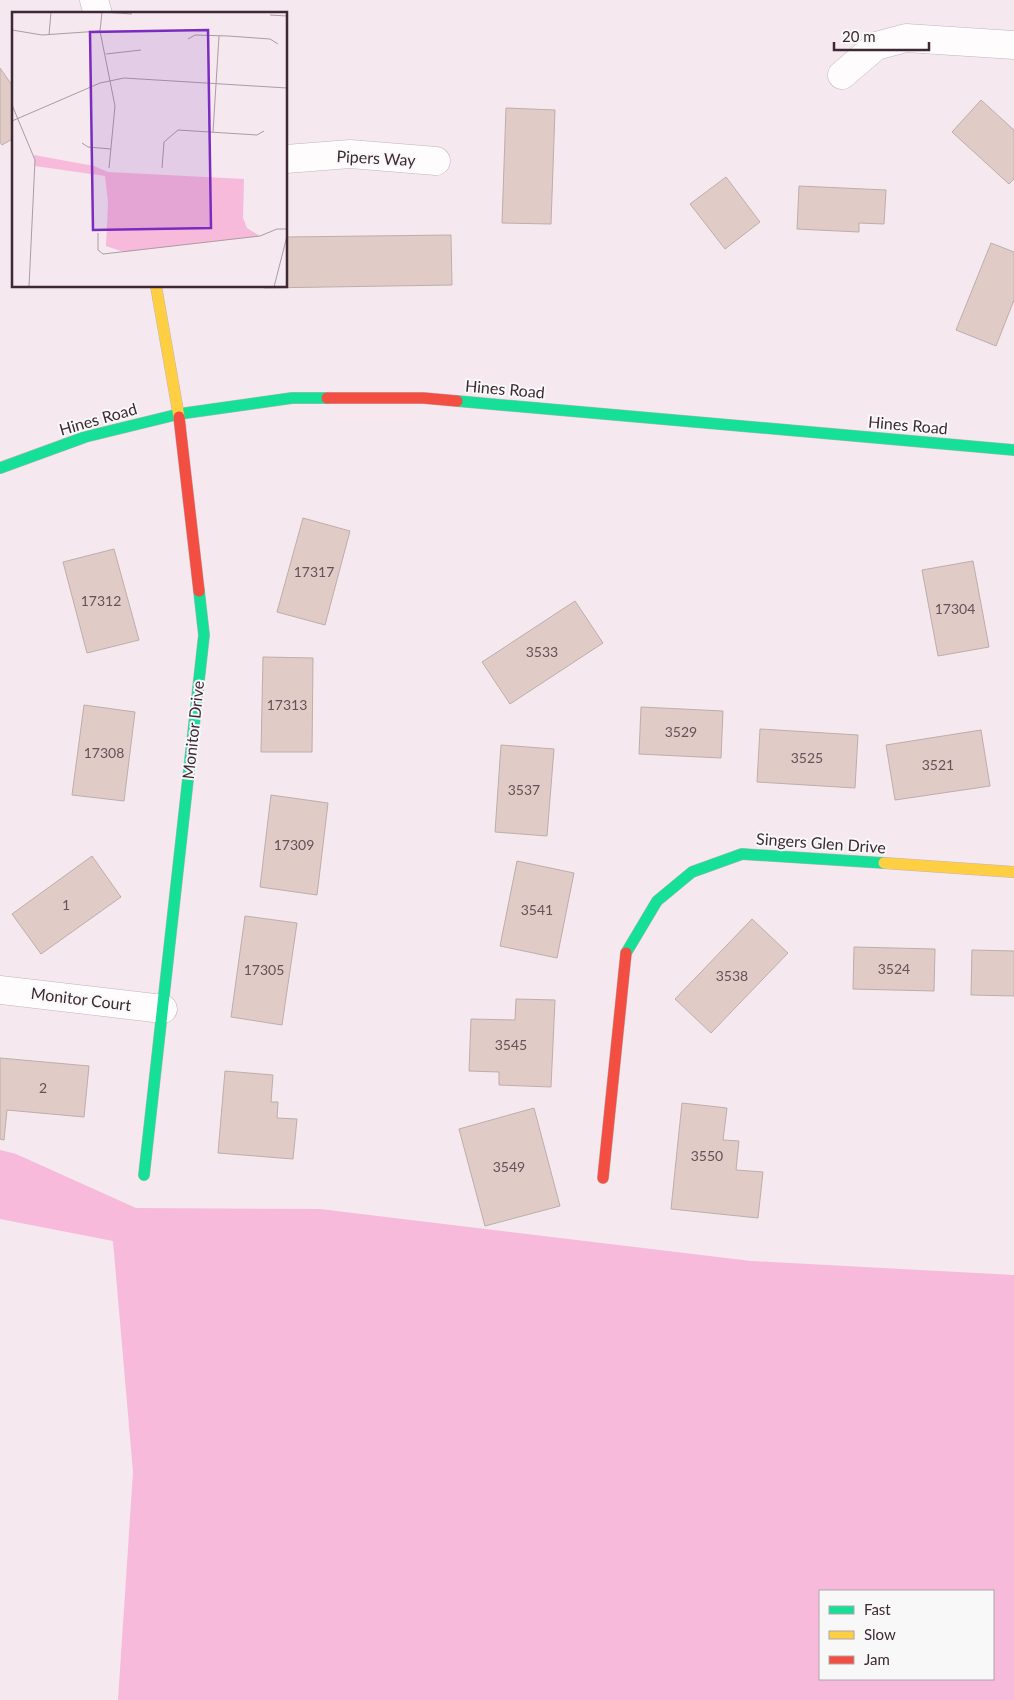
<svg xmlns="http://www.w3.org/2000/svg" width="1014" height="1700" font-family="Lato,sans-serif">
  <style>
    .forest { fill: #f7bada; fill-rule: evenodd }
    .building { fill: #e0cbc6; stroke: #bdaeab }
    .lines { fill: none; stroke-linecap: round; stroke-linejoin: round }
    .street-casing { stroke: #c2b3ba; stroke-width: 29 }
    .fast-casing { stroke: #c2b3ba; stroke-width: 12 }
    .slow-casing { stroke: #c2b3ba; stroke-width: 12 }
    .jam-casing { stroke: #c2b3ba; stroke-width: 12 }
    .street { stroke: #fefcfc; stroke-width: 28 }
    .fast { stroke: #16e098; stroke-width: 11 }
    .slow { stroke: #ffcf43; stroke-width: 11 }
    .jam { stroke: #f24e42; stroke-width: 11 }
    .labels { text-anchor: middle; stroke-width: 4; stroke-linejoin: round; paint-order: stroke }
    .number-label { font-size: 14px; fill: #665158 }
    .street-label { font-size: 16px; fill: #3e2833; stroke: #f8f8f8 }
    .inset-road { fill: none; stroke: #ac9ba3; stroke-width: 1 }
    .view { fill: #7b2cbf; fill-opacity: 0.15; stroke: #7b2cbf; stroke-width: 2.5 }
    .inset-edge { fill: none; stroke: #3e2833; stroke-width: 2.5 }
  </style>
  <rect width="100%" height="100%" fill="#f5e8ee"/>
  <path class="forest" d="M0 1150 16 1154 136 1208 320 1209 751 1261 1014 1275V1700H118L133 1472 113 1241 0 1219ZM820 1591H993V1679H820Z"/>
  <g class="building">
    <polygon points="0,68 14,88 14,138 2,145 0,142"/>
    <polygon points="981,100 1014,130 1014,179 1009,184 952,132"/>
    <polygon points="506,108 555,110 551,224 502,223"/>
    <polygon points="726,177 760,222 725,249 690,204"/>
    <polygon points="799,186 886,190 884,224 859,223 859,232 797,229"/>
    <polygon points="451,235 452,285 264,288 264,286 286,286 286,237"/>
    <polygon points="991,243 1014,252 1014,300 996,346 956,330"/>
    <polygon points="303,518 350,531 325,625 277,612"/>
    <polygon points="114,549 139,640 87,653 63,562"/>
    <polygon points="973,561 989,647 938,656 922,570"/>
    <polygon points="575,601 603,643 510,704 482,662"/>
    <polygon points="263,657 313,658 312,752 261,752"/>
    <polygon points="84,705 135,712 124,801 72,795"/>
    <polygon points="641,707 723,711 721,758 639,754"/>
    <polygon points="760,729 858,735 855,788 757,782"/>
    <polygon points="981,730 990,786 895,800 886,745"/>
    <polygon points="501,745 554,749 547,836 495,832"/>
    <polygon points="271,795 328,803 317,895 260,887"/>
    <polygon points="92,856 121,897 41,954 12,914"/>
    <polygon points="517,861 574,873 557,958 500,946"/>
    <polygon points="245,916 297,923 282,1025 231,1017"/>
    <polygon points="752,919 788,953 711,1033 675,999"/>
    <polygon points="854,947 935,949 934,991 853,989"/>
    <polygon points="972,950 1014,951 1014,996 971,995"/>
    <polygon points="516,999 555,1000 551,1087 499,1085 499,1072 469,1071 471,1019 515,1020"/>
    <polygon points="0,1058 89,1066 84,1117 7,1110 4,1140 0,1139"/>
    <polygon points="225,1071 273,1075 271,1102 278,1102 277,1118 297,1119 293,1159 218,1153"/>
    <polygon points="682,1103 727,1108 723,1140 739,1141 736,1170 763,1172 758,1218 671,1209"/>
    <polygon points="534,1108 560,1206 485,1226 459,1129"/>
  </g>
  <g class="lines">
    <g class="street-casing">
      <g id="street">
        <polyline points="94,0 98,14"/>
        <polyline points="842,75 876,46 906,38 1014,45"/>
        <polyline points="286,159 350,154 436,161"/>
        <polyline points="0,990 163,1009"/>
      </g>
    </g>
    <g class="fast-casing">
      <g id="fast">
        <polyline points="457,401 1014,450"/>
        <polyline points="0,468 85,437 179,414 292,398 327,398"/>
        <polyline points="626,953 657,901 692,872 742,854 884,863"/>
        <polyline points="144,1175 204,635 199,591"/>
      </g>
    </g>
    <g class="slow-casing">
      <g id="slow">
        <polyline points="156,286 179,417"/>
        <polyline points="884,863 1014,872"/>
      </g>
    </g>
    <g class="jam-casing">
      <g id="jam">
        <polyline points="327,398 423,398 457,401"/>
        <polyline points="179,417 199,591"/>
        <polyline points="603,1178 626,953"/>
      </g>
    </g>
    <use href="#street" class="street"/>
    <use href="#fast" class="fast"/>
    <use href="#slow" class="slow"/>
    <use href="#jam" class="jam"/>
  </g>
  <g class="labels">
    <g class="number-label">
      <text x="314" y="577">17317</text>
      <text x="101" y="606">17312</text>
      <text x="955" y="614">17304</text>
      <text x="542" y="657">3533</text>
      <text x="287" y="710">17313</text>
      <text x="681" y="737">3529</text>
      <text x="104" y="758">17308</text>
      <text x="807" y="763">3525</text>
      <text x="938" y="770">3521</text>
      <text x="524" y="795">3537</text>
      <text x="294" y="850">17309</text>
      <text x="66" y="910">1</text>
      <text x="537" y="915">3541</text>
      <text x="894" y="974">3524</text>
      <text x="264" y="975">17305</text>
      <text x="732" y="981">3538</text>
      <text x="511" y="1050">3545</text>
      <text x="43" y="1093">2</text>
      <text x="707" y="1161">3550</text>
      <text x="509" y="1172">3549</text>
    </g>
    <g class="street-label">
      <text transform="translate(376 158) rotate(3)" y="6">Pipers Way</text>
      <text transform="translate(505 389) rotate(5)" y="6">Hines Road</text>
      <text transform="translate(98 419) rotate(-16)" y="6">Hines Road</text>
      <text transform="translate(908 425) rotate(5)" y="6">Hines Road</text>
      <text transform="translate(193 730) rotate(-84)" y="6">Monitor Drive</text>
      <text transform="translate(821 843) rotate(4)" y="6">Singers Glen Drive</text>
      <text transform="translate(81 999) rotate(7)" y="6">Monitor Court</text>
    </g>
  </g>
  <g transform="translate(12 12)">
    <rect width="275" height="275" fill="#f5e8ee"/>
    <path d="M22 143 82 154 96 160 232 167 231 206 235 216 248 224 112 240 94 234 96 191 93 164 23 154Z" fill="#f7bada"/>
    <path class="inset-road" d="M90 0 88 19 103 94 97 156M90 0 120 2M258 3 275 4M0 18 30 23 88 19M37 23 39 0M176 27 183 23 216 24 258 27 266 32M94 42 129 38M0 93 23 148 17 275M0 109 88 71 112 66 275 76M201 120 207 24M70 131 76 135 99 137M150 156 152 130 166 118 245 123 252 119M86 221V238L91 242 248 224 265 217H275M262 275 275 224"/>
    <path class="view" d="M196 18 199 216 81 218 78 20Z"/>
    <rect width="275" height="275" class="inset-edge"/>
  </g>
  <rect x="819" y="1590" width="175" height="90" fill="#f8f8f8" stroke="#aea5a9"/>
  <rect x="829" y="1606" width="25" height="8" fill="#16e098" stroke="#aea5a9"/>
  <text x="864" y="1615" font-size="15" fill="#3e2833">Fast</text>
  <rect x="829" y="1631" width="25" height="8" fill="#ffcf43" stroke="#aea5a9"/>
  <text x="864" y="1640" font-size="15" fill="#3e2833">Slow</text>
  <rect x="829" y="1656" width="25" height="8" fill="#f24e42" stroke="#aea5a9"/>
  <text x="864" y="1665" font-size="15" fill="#3e2833">Jam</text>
  <path d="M834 42v8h95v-8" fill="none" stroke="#3e2833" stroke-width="2.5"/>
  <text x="842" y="42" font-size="15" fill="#3e2833" stroke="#f8f8f8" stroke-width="4" paint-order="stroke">20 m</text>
</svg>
